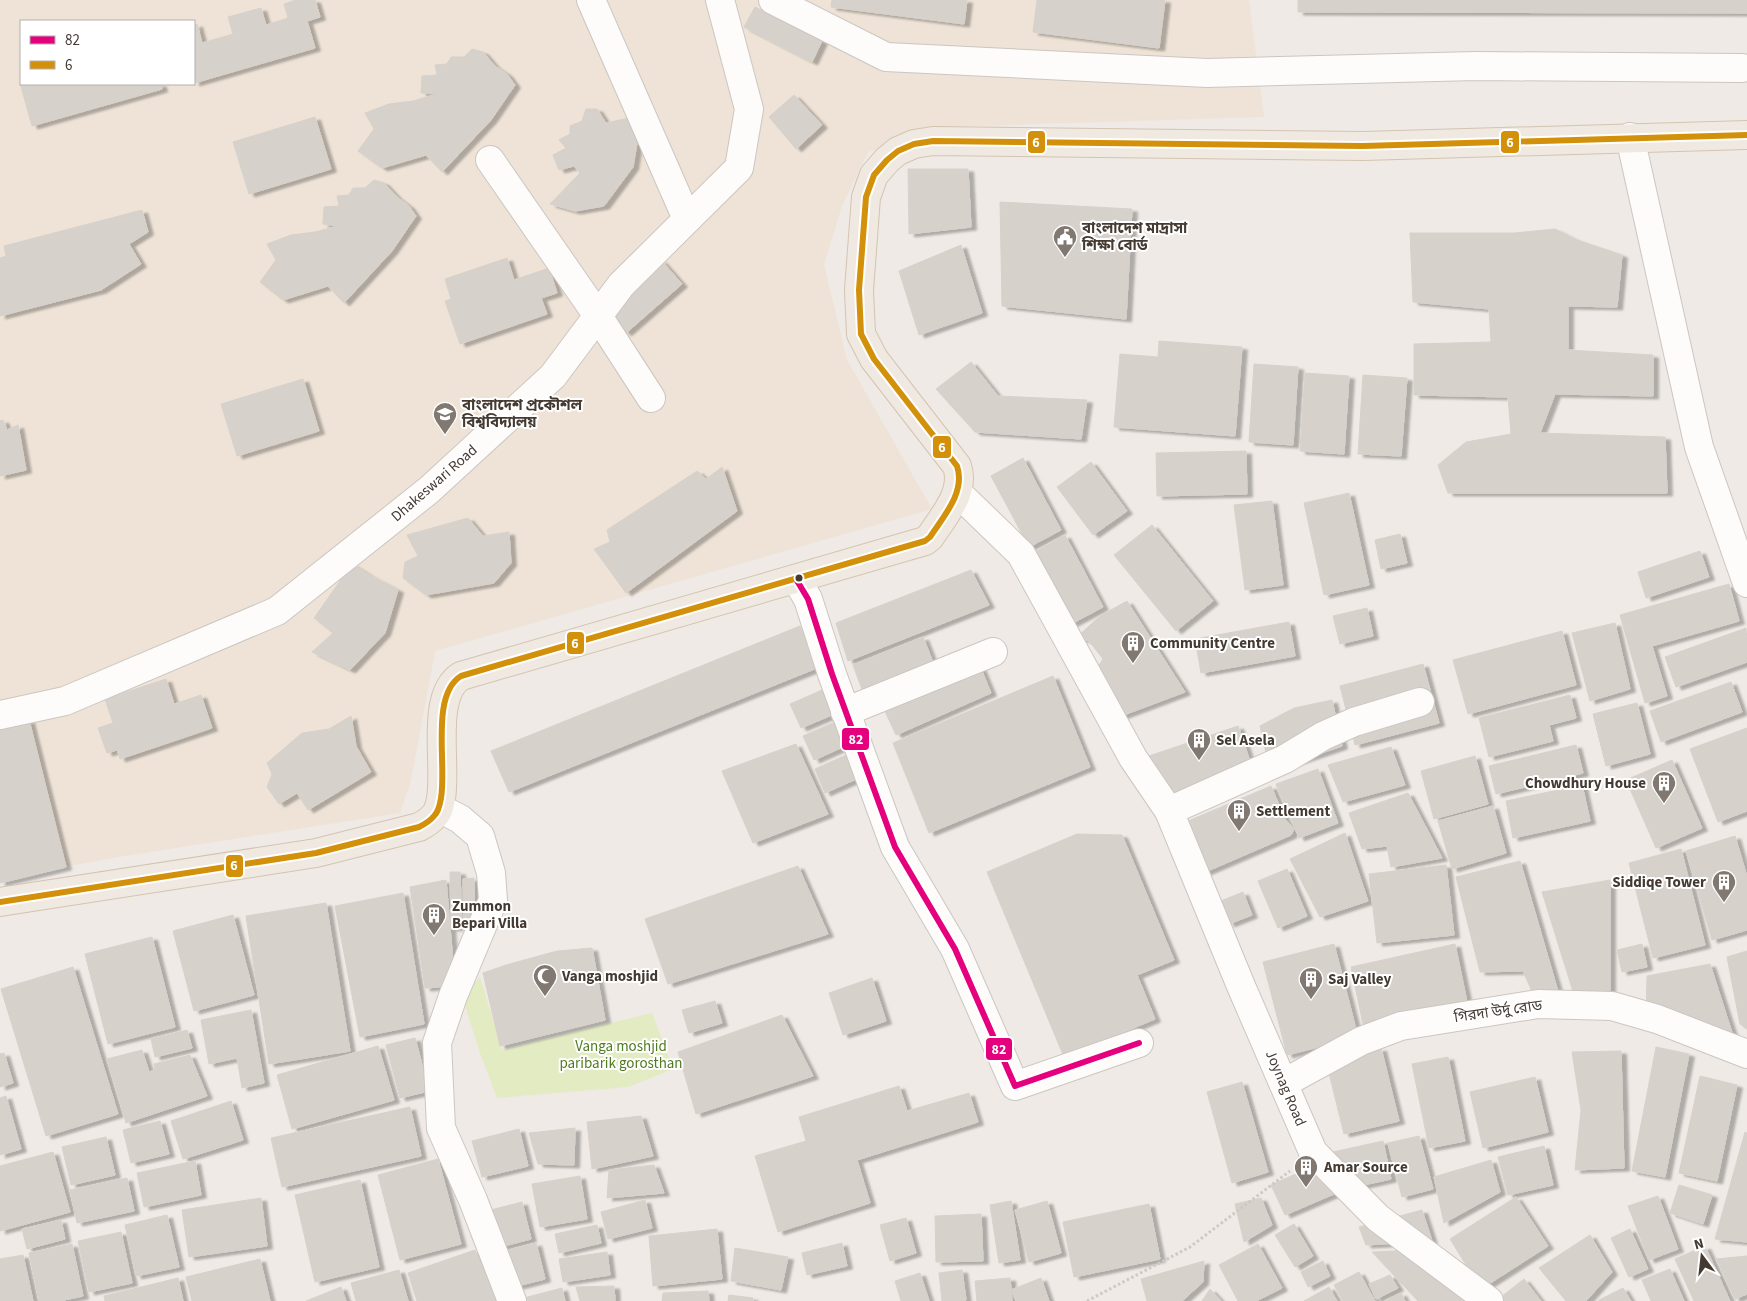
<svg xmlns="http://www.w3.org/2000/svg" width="1747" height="1301" font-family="'Source Sans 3','Noto Sans Bengali',sans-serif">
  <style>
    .education { fill: #eee3d6; fill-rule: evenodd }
    .green { fill: #e2ebc2 }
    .building { fill: #d7d1cc; stroke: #d7d1cb; filter: url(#shadow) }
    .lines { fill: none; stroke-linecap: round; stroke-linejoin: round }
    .minor-casing { stroke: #cbc6c1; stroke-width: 30 }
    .major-casing { stroke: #d3c4b1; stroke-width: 30 }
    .path { stroke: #cdc9c5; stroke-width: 3; stroke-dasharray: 2.5 2.5; stroke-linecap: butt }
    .minor { stroke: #fdfcfb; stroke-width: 28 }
    .major { stroke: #f0e9e2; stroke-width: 28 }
    .bus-1-casing { stroke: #fff; stroke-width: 10 }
    .bus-2-casing { stroke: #fff; stroke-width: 10 }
    .bus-1 { stroke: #e5007d; stroke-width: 6 }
    .bus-2 { stroke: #d3900a; stroke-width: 6 }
    .bus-dot { fill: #443a32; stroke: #fff; stroke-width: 2 }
    .labels { text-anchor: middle; stroke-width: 4; stroke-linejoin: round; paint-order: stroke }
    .poi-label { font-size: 15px; font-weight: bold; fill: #443a32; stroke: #fff; text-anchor: start }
    .street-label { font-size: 15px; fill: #443a32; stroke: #fff }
    .park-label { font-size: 15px; fill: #507b20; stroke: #fff }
    .line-badge { stroke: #fff; stroke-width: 2 }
    .badge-label { font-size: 14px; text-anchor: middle; font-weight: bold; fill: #fff }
  </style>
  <defs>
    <filter id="shadow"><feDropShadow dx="5.5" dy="3" stdDeviation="1" flood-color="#0004"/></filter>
  </defs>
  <rect width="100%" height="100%" fill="#efeae5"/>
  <path class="education" d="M0 0H1249L1264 117 942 127 868 152 842 206 824 264 847 360 932 509 435 651 411 781 400 813 118 857 0 879ZM21 21H194V84H21Z"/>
  <polygon class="green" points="480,977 502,1050 652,1013 673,1069 628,1087 497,1098 480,1053 462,996"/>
  <g class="building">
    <polygon points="296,0 315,0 320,17 307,21 315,48 194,83 194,25 197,24 202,43 233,34 228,17 261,8 266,25 288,18 284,4"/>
    <polygon points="832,0 967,0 964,24 831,7"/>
    <polygon points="1037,0 1165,0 1159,48 1033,32"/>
    <polygon points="1298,0 1747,0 1747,13 1298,12"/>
    <polygon points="755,7 822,41 812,62 744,27"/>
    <polygon points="472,49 483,52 495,66 507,74 515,85 491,120 442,172 426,155 382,168 358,151 374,129 365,113 389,104 413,101 437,94 421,93 422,76 437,75 435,65 447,64 451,57 464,57"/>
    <polygon points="21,82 21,84 161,84 162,89 32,126 20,83"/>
    <polygon points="794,95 822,125 796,149 769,117"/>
    <polygon points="586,109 597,109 606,123 629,118 640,125 633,167 604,206 575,211 550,204 580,173 574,166 559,170 553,155 566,148 559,140 570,134 570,126 582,121"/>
    <polygon points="315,117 331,169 249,194 233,142"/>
    <polygon points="908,169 968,169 971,227 909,234"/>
    <polygon points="374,180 384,183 397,197 409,206 416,216 392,251 344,303 328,286 283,300 260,282 276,260 267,244 291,235 315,232 338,226 323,224 324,207 339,206 337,196 349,195 353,188 365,188"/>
    <polygon points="1000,202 1132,209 1126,319 1002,306"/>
    <polygon points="142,210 148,232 129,244 141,264 101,290 0,316 0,258 6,256 4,246"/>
    <polygon points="1555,229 1577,240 1622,255 1617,307 1568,306 1568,350 1653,355 1653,396 1555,394 1540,433 1665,437 1667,493 1448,493 1438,465 1466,442 1511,434 1508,397 1414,395 1414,344 1491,342 1489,309 1413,302 1410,233 1514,233"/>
    <polygon points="961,245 982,313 919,335 899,271"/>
    <polygon points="507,258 514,280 549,268 557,293 541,298 547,314 460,344 445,301 451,299 445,279"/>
    <polygon points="661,260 682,284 626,333 605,309"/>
    <polygon points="1159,341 1242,347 1235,436 1114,427 1120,354 1158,357"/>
    <polygon points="971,362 998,396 1087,400 1081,439 975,432 936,389"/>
    <polygon points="1254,364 1298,367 1293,445 1249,442"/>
    <polygon points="1305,373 1349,376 1344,454 1300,451"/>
    <polygon points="1363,375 1407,378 1401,456 1358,454"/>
    <polygon points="303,379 319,431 237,456 221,404"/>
    <polygon points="3,420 7,430 18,425 26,470 0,476 0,421"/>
    <polygon points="1246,451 1247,494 1157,496 1156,453"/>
    <polygon points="1023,458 1061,530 1029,547 991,476"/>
    <polygon points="1091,462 1127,511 1093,535 1057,487"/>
    <polygon points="722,467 737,511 626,593 594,549 610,542 607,530 697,471 706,479"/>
    <polygon points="1349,493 1369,585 1324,595 1304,503"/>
    <polygon points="1272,501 1283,585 1245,590 1234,505"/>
    <polygon points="468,518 483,536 509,532 511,563 494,583 426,595 403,578 405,562 418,556 407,535"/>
    <polygon points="1152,525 1213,601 1176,631 1114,555"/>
    <polygon points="1400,534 1407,563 1381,569 1375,540"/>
    <polygon points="1065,535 1103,607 1071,624 1033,553"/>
    <polygon points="1700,551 1709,577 1646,598 1638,572"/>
    <polygon points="352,564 371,576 398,590 385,633 350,670 312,652 333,633 314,618"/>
    <polygon points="971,570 989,605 848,661 836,623"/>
    <polygon points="1729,584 1739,621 1652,646 1667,696 1645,703 1620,615"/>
    <polygon points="1127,601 1185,692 1113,719 1096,670 1103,659 1089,641 1077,637 1100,616"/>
    <polygon points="1367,608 1373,636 1340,644 1333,616"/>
    <polygon points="1289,622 1295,656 1201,673 1195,639"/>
    <polygon points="1615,623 1630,689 1590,701 1572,633"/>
    <polygon points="800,626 817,668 509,792 491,751"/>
    <polygon points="1746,628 1747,662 1676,687 1665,657"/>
    <polygon points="1562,631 1576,685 1468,714 1453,660"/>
    <polygon points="923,637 934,665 863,692 853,665"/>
    <polygon points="979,664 991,693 896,735 883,707"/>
    <polygon points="1423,664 1439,723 1355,745 1340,686"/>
    <polygon points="1053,676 1090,767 929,833 893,743"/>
    <polygon points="166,679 174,704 201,695 212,728 120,759 117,750 107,753 98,728 113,723 105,699"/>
    <polygon points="1731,682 1742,712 1661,742 1650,711"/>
    <polygon points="829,687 839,712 801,728 790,704"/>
    <polygon points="1570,695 1576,718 1549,725 1553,741 1489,757 1479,718"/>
    <polygon points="1332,700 1342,746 1289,764 1267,758 1260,726 1294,708"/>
    <polygon points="1637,703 1650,754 1606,766 1593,714"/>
    <polygon points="351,716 356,746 371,772 308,810 297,793 279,804 267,787 272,774 267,763 302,733 329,729"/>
    <polygon points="842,719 852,743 814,760 803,736"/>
    <polygon points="29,720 66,867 0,883 0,727"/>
    <polygon points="1238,726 1251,764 1170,795 1146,757"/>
    <polygon points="1747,728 1747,811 1718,822 1690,749"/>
    <polygon points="796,744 828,814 753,843 722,771"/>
    <polygon points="1576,745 1583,773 1496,794 1489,766"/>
    <polygon points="1391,747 1405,785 1343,802 1328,765"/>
    <polygon points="853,752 863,776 825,793 815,769"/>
    <polygon points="1475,756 1488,804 1434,819 1421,771"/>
    <polygon points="1672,760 1702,828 1656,848 1626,780"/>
    <polygon points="1318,769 1338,823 1299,838 1276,784"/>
    <polygon points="1582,785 1590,821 1513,838 1506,801"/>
    <polygon points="1271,786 1285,819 1294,829 1291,835 1203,873 1181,824"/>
    <polygon points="1408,793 1442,858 1391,867 1387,846 1362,849 1349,813"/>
    <polygon points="1493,806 1506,853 1452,869 1438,821"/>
    <polygon points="1345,833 1368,901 1320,917 1290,859"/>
    <polygon points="1077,834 1122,835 1174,960 1137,975 1155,1019 1064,1057 987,872"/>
    <polygon points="1735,836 1747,877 1747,930 1712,940 1686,851"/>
    <polygon points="1681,849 1705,945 1653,958 1629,863"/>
    <polygon points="1520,861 1559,995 1533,994 1523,971 1480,972 1456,877"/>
    <polygon points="1446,865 1454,935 1377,943 1369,874"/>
    <polygon points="798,866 828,934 668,984 645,919"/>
    <polygon points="1287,869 1307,916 1278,928 1258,881"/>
    <polygon points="450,872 460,872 462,927 451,928"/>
    <polygon points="474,878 475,934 464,935 463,879"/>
    <polygon points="446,880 455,986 425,988 410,887"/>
    <polygon points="1610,880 1610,993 1575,998 1542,892"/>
    <polygon points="1243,892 1252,915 1229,924 1221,901"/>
    <polygon points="403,893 424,1024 360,1037 335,906"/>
    <polygon points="326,903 350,1051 269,1064 246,916"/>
    <polygon points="233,915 254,995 194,1011 173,931"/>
    <polygon points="152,937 175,1027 108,1044 85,954"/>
    <polygon points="1334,944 1358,1037 1287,1055 1263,962"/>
    <polygon points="1455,944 1467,1002 1363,1024 1351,967"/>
    <polygon points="1642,944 1647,967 1622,972 1617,950"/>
    <polygon points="592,948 605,1020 500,1046 483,973 506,965 557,951"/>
    <polygon points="1747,951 1747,1029 1740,1024 1727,957"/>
    <polygon points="1710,964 1735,1042 1646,1019 1647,976"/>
    <polygon points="73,967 118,1114 46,1136 1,989"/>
    <polygon points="872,978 886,1021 843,1035 829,993"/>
    <polygon points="715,1001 722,1023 689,1033 682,1010"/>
    <polygon points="251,1010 264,1083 242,1088 237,1058 209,1064 201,1020"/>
    <polygon points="782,1015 813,1076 696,1114 678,1052"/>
    <polygon points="187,1030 192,1048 155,1057 151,1039"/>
    <polygon points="415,1038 429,1091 400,1098 386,1045"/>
    <polygon points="378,1046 394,1100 292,1129 277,1075"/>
    <polygon points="1656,1047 1689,1054 1665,1177 1632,1171"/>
    <polygon points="1381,1048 1399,1121 1344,1134 1326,1061"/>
    <polygon points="142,1050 149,1072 155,1070 154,1064 190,1055 207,1096 126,1123 107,1059"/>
    <polygon points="1621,1051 1624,1168 1575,1170 1581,1110 1572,1052"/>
    <polygon points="4,1053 13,1083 0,1087 0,1054"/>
    <polygon points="1448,1057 1465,1141 1429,1148 1412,1064"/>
    <polygon points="1700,1076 1737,1085 1717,1181 1679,1173"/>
    <polygon points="1535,1077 1548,1132 1483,1148 1470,1092"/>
    <polygon points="1242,1082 1268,1172 1232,1183 1207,1092"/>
    <polygon points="899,1086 907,1111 969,1093 978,1122 857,1160 870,1203 778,1232 755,1156 806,1141 799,1117"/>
    <polygon points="6,1096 21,1149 0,1155 0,1098"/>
    <polygon points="231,1101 243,1140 183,1159 171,1121"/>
    <polygon points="410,1107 421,1156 282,1187 271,1138"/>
    <polygon points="641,1116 653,1156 592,1169 587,1122"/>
    <polygon points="160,1121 169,1154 131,1163 123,1130"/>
    <polygon points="575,1128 574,1165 538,1164 529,1133"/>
    <polygon points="519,1129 528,1166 482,1177 472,1141"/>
    <polygon points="1745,1132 1747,1133 1747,1242 1715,1239"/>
    <polygon points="1419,1136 1433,1189 1402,1197 1388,1143"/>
    <polygon points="106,1137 115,1175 71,1185 62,1147"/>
    <polygon points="1383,1141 1391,1179 1341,1190 1333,1152"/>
    <polygon points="1544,1146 1553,1185 1508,1195 1498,1157"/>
    <polygon points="53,1152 70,1212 0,1231 0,1166"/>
    <polygon points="438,1159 461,1244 400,1260 378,1175"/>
    <polygon points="1327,1160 1341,1191 1285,1215 1271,1185"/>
    <polygon points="1491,1160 1500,1192 1444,1223 1434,1177"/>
    <polygon points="195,1161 201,1195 144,1207 137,1173"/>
    <polygon points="654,1165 664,1193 607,1198 609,1170"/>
    <polygon points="580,1176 587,1219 540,1227 532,1184"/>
    <polygon points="127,1178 134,1211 77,1223 70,1190"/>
    <polygon points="360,1180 379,1267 315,1282 295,1195"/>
    <polygon points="1679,1185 1712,1195 1703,1224 1670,1213"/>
    <polygon points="1658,1196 1678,1249 1649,1260 1628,1206"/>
    <polygon points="1516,1197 1548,1246 1481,1289 1450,1239"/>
    <polygon points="261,1198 267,1246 189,1257 182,1210"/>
    <polygon points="1261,1198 1272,1225 1244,1242 1235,1204"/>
    <polygon points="645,1200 652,1228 608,1239 601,1212"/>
    <polygon points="1011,1201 1020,1260 999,1263 990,1205"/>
    <polygon points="1047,1201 1061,1253 1029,1262 1015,1210"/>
    <polygon points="522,1202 531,1239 485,1251 475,1214"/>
    <polygon points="1149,1204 1160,1259 1074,1277 1063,1222"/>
    <polygon points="1422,1210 1432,1241 1366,1245 1359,1227"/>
    <polygon points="981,1214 983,1261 936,1262 935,1216"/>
    <polygon points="167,1215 179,1267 136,1276 125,1225"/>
    <polygon points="906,1218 916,1253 890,1261 880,1225"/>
    <polygon points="61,1220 65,1239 27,1249 22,1229"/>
    <polygon points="1294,1224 1313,1256 1295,1267 1275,1235"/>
    <polygon points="597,1225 601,1243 559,1253 555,1234"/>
    <polygon points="717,1229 722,1279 653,1286 649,1236"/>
    <polygon points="1630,1229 1648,1269 1629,1277 1611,1238"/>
    <polygon points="121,1232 132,1283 89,1292 78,1241"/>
    <polygon points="1590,1235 1612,1272 1586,1301 1566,1301 1539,1268"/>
    <polygon points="536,1243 545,1279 498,1291 489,1255"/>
    <polygon points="842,1243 847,1266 807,1275 802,1253"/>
    <polygon points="72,1244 83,1296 59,1301 39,1301 29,1253"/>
    <polygon points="1258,1244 1282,1288 1256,1301 1238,1301 1219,1265"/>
    <polygon points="1705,1246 1730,1301 1694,1301 1675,1259"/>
    <polygon points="735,1248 788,1257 781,1290 731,1281"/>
    <polygon points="1434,1249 1475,1301 1418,1301 1372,1252"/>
    <polygon points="475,1250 497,1301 417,1301 408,1273"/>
    <polygon points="607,1252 610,1275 563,1282 559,1259"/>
    <polygon points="23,1255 33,1301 0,1301 0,1259"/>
    <polygon points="1747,1256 1747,1294 1735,1299 1716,1259"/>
    <polygon points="260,1259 270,1301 192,1301 186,1277"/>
    <polygon points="1204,1261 1203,1282 1182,1301 1147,1301 1141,1279"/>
    <polygon points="1323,1261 1330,1276 1308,1287 1301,1272"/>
    <polygon points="1670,1269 1684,1301 1651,1301 1642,1280"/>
    <polygon points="399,1270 408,1301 356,1301 351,1283"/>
    <polygon points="962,1270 966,1300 942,1301 939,1273"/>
    <polygon points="1359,1272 1375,1301 1343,1301 1334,1285"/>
    <polygon points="920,1273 929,1301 901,1301 895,1281"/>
    <polygon points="1390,1275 1398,1288 1376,1299 1369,1284"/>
    <polygon points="178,1278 183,1301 105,1301 104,1296"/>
    <polygon points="1010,1278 1012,1301 977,1301 975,1281"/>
    <polygon points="1041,1278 1049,1301 1016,1301 1011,1290"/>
    <polygon points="1524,1279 1541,1301 1496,1301"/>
    <polygon points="614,1286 615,1301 580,1301 576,1287"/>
    <polygon points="341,1287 346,1301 306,1301"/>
    <polygon points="1329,1287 1337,1301 1304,1301"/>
    <polygon points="562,1288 565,1301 516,1301 516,1300"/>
    <polygon points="1623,1288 1631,1301 1599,1301 1599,1300"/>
    <polygon points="1210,1289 1221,1301 1202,1301"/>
    <polygon points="708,1291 709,1301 662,1301 663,1293"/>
    <polygon points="1401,1293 1405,1301 1384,1301"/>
    <polygon points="729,1295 753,1298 753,1301 728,1301"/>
  </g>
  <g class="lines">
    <g class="minor-casing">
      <g id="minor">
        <polyline points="591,0 687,219"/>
        <polyline points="773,0 886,57 1207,73 1476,66 1742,68"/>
        <polyline points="1630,137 1699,447 1747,583"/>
        <polyline points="490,160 598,316 651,398"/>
        <polyline points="958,493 1021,554 1133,758 1169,811 1241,986 1313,1152 1378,1218 1489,1301"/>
        <polyline points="796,579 808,599 832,674 895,847 955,949 1015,1086 1139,1043"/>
        <polyline points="845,712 993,652"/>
        <polyline points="0,715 65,701 277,611 429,490 553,376 621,285 739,168 749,109 720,0"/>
        <polyline points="439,808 460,819 480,836 491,873 493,900 453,996 437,1043 441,1128 473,1200 512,1301"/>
        <polyline points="1169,811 1285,759 1323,736 1354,722 1420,702"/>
        <polyline points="1284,1083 1361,1041 1401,1026 1538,1004 1612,1006 1657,1019 1747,1054"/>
      </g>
    </g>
    <g class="major-casing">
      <path id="major" d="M0 902 316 853 419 827C425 824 430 821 434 816 439 811 440 804 441 798 447 765 430 695 461 676L925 541 930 537C943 517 966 492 957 466L874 359 861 334 859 290 866 197 874 175 887 160 898 151 914 144 933 141 1363 146 1747 135"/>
    </g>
    <polyline class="path" points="1087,1301 1190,1247 1290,1171"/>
    <use href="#minor" class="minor"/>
    <use href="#major" class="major"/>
    <g class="bus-1-casing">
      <polyline id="bus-1" points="796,579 808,599 832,674 895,847 955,949 1015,1086 1139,1043"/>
    </g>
    <g class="bus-2-casing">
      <path id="bus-2" d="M0 902 316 853 419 827C425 824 430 821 434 816 439 811 440 804 441 798 447 765 430 695 461 676L925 541 930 537C943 517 966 492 957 466L874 359 861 334 859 290 866 197 874 175 887 160 898 151 914 144 933 141 1363 146 1747 135"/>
    </g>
    <use href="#bus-1" class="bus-1"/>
    <use href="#bus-2" class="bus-2"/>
  </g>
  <defs>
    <g id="civic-pin" transform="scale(1.25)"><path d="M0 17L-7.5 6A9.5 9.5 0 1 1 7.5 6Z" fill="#807871" stroke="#fff"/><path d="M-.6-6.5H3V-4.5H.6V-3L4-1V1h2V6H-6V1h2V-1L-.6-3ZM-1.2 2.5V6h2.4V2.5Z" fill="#fff"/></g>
    <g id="university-pin" transform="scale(1.25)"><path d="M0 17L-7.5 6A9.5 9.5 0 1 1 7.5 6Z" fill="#807871" stroke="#fff"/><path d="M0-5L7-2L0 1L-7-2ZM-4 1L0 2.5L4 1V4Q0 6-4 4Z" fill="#fff"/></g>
    <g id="building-pin" transform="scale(1.25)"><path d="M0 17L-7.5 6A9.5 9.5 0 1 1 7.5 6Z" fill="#807871" stroke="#fff"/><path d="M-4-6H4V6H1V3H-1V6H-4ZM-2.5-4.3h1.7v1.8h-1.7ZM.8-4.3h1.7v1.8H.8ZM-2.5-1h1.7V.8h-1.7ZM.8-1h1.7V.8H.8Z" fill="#fff"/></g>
    <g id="mosque-pin" transform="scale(1.25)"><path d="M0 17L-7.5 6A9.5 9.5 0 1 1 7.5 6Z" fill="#807871" stroke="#fff"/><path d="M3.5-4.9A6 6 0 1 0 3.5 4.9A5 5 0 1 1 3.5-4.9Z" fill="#fff"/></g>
  </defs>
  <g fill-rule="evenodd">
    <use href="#civic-pin" x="1065" y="237"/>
    <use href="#university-pin" x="445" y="414"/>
    <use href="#building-pin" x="1133" y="643"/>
    <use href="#building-pin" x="1199" y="740"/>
    <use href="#building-pin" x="1664" y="783"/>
    <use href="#building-pin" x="1239" y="811"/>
    <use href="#building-pin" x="1724" y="882"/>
    <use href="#building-pin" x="434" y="915"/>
    <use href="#mosque-pin" x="545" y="976"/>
    <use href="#building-pin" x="1311" y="979"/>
    <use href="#building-pin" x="1306" y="1167"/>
  </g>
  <circle class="bus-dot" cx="799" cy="578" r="4.5"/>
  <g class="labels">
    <g class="poi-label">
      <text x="1082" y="233">বাংলাদেশ মাদ্রাসা<tspan x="1082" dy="17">শিক্ষা বোর্ড</tspan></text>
      <text x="462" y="410">বাংলাদেশ প্রকৌশল<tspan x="462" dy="17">বিশ্ববিদ্যালয়</tspan></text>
      <text x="1150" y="648">Community Centre</text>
      <text x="1216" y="745">Sel Asela</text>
      <text x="1646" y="788" text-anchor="end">Chowdhury House</text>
      <text x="1256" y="816">Settlement</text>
      <text x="1706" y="887" text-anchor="end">Siddiqe Tower</text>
      <text x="452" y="911">Zummon<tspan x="452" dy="17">Bepari Villa</tspan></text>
      <text x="562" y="981">Vanga moshjid</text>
      <text x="1328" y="984">Saj Valley</text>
      <text x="1324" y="1172">Amar Source</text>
    </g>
    <g class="street-label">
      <text transform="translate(434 483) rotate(-41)" y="5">Dhakeswari Road</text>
      <text transform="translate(1498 1011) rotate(-8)" y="5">গিরদা উর্দু রোড</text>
      <text transform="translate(1286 1088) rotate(67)" y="5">Joynag Road</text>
    </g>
    <g class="park-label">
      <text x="621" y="1051">Vanga moshjid<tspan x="621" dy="17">paribarik gorosthan</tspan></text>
    </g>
  </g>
  <g class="line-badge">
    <rect x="1500" y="130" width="20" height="24" rx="5" fill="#d3900a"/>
    <rect x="1027" y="130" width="19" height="24" rx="5" fill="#d3900a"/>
    <rect x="932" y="435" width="20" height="24" rx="5" fill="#d3900a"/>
    <rect x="566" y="631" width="19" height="24" rx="5" fill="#d3900a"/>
    <rect x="841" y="727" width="29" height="24" rx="5" fill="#e5007d"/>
    <rect x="225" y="854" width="19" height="24" rx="5" fill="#d3900a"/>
    <rect x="985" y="1037" width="28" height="24" rx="5" fill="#e5007d"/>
  </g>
  <g class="badge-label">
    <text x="1510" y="147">6</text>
    <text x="1036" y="147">6</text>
    <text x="942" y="452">6</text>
    <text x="575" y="648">6</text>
    <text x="856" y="744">82</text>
    <text x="234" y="870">6</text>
    <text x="999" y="1054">82</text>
  </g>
  <rect x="20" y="20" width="175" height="65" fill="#ffffff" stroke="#b4b0ad"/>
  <rect x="30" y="36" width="25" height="8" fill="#e5007d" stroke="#b4b0ad"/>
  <text x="65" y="45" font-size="15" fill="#443a32">82</text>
  <rect x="30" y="61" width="25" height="8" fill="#d3900a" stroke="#b4b0ad"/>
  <text x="65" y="70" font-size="15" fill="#443a32">6</text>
  <g transform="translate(1702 1256) rotate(345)" stroke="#ffffff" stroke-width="4" paint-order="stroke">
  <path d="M0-4L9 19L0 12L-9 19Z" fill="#443a32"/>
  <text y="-8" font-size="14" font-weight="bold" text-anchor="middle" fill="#443a32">N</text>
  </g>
</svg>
